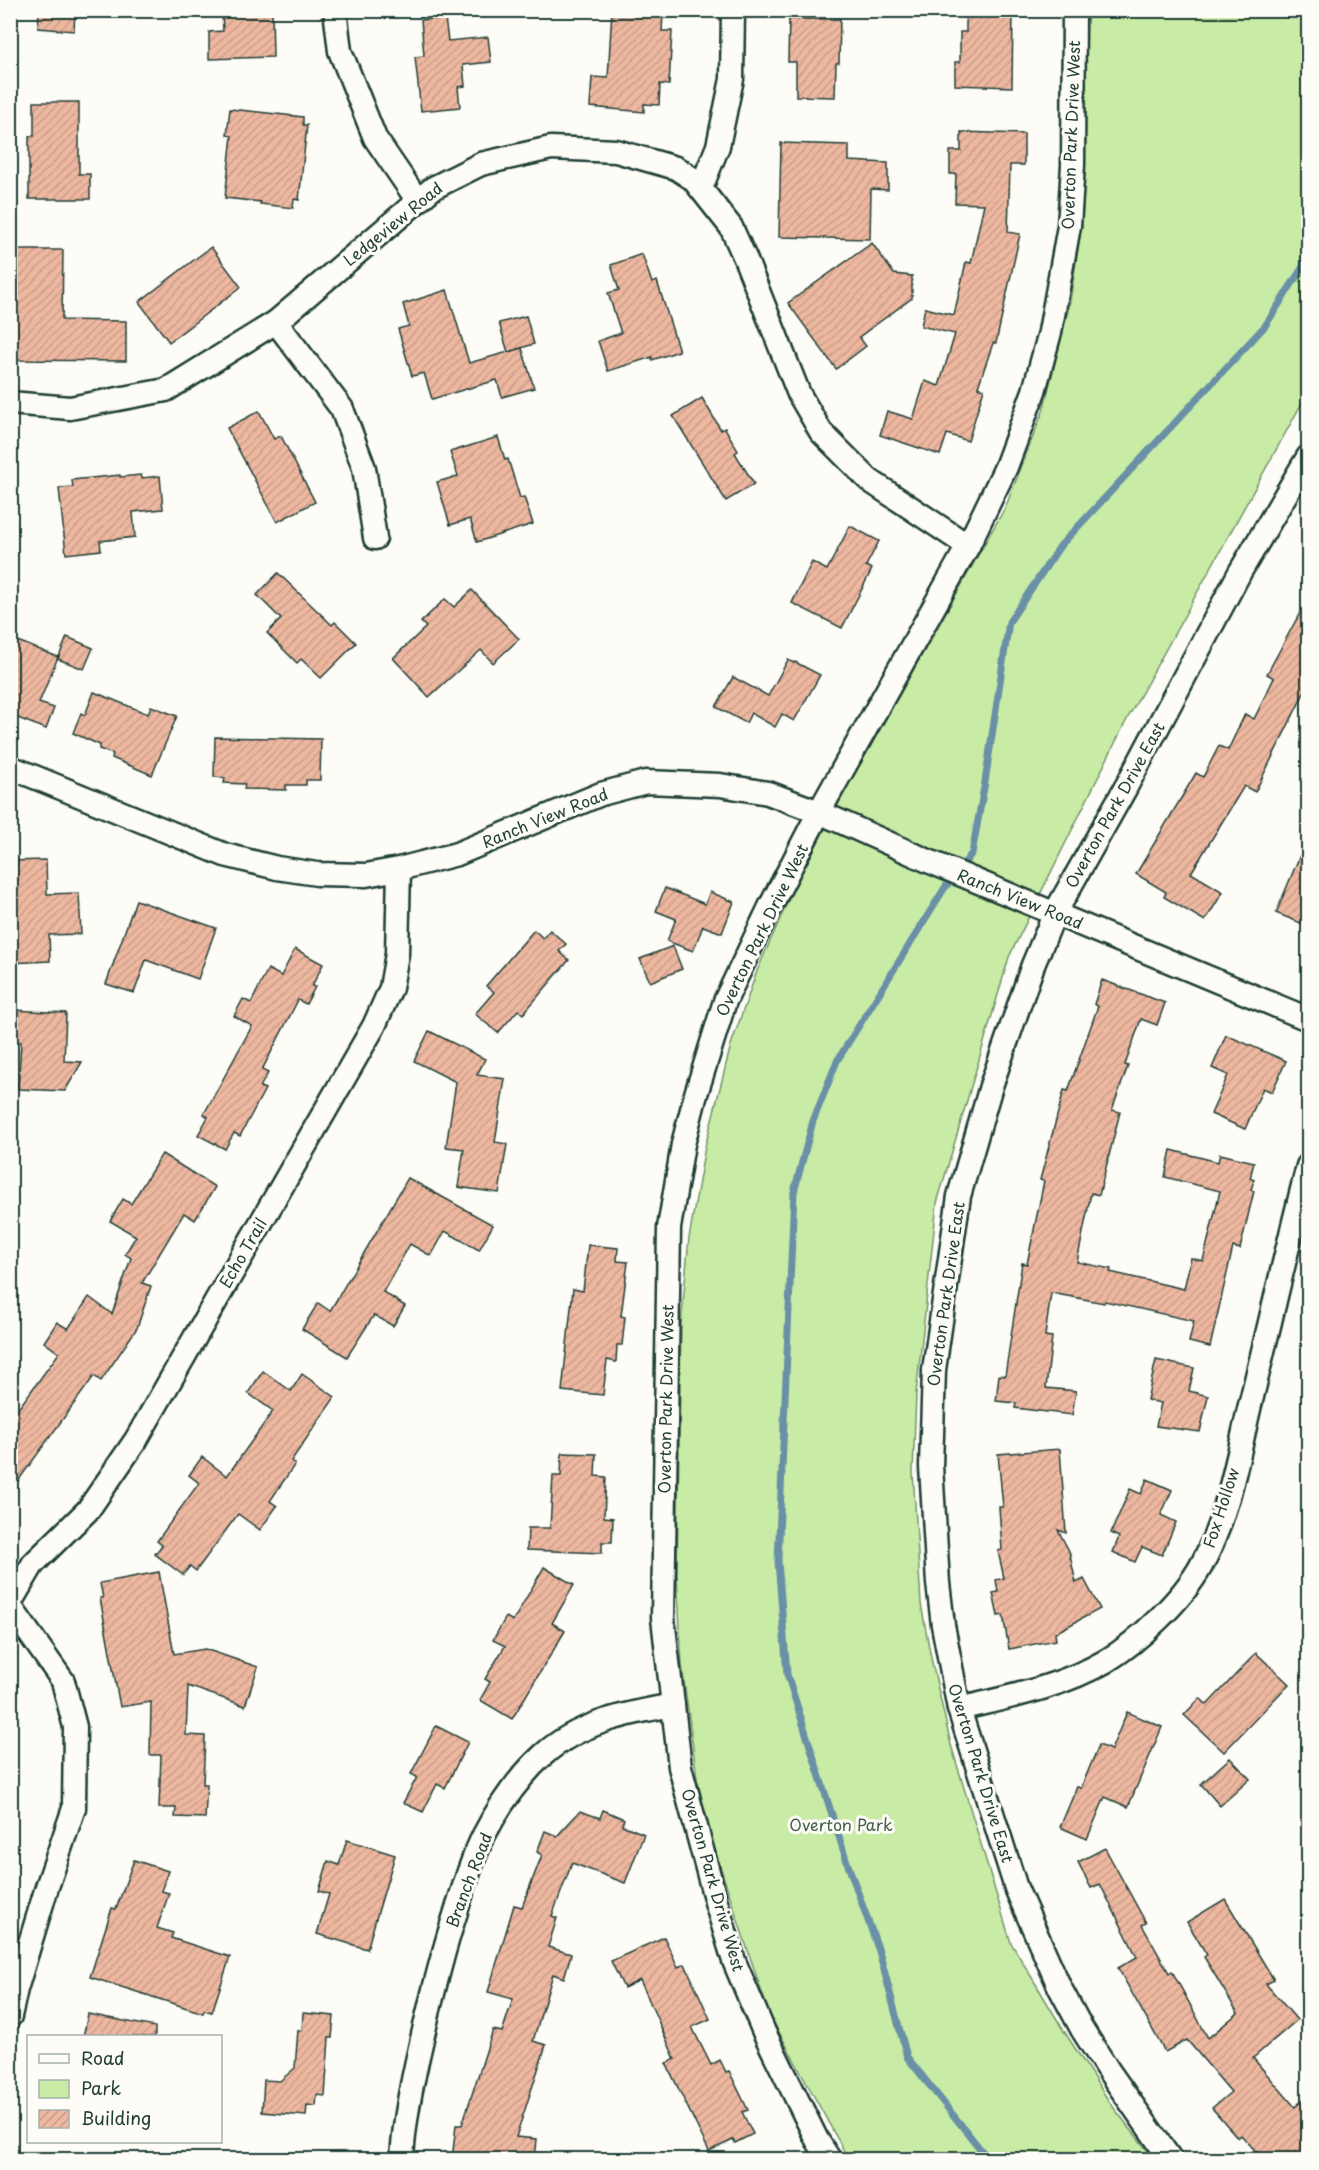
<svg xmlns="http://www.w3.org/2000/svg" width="1319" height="2170" font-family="'Playpen Sans',sans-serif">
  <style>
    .park { fill: #c8eca5; stroke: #74946c; stroke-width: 1.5 }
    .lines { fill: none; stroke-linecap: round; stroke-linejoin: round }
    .stream { stroke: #6990a7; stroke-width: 7 }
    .building { fill: url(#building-hatch); stroke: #1f3d34; stroke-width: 1.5 }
    .minor-casing { stroke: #1f3d34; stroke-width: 27 }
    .minor { stroke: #fdfcf7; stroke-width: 22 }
    .labels { text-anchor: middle; stroke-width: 6; stroke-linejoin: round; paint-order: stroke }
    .street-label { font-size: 16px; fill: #1f3d34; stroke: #fdfcf7 }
    .park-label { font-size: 16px; fill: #41604b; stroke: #fdfcf7 }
  </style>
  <defs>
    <pattern id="building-hatch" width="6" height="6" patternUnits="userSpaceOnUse" patternTransform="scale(1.5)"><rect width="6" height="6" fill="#edb7a0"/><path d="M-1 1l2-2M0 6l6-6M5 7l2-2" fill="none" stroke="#cb9e8a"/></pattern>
  </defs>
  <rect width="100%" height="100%" fill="#fdfcf7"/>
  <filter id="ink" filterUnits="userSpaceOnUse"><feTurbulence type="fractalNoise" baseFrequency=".0167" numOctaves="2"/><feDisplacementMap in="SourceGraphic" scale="12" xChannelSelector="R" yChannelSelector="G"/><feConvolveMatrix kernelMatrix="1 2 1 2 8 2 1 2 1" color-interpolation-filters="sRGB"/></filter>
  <g filter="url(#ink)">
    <polygon class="park" points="1087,11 1308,11 1308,392 1124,725 1009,957 937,1203 916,1394 913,1472 921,1604 931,1658 951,1745 1011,1943 1064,2031 1110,2103 1154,2159 849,2160 769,2014 712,1842 697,1778 682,1665 677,1574 681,1326 689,1238 705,1147 731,1045 757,971 796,883 849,784 1006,506 1043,411 1069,307 1082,224"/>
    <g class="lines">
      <polyline class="stream" points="989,2160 907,2057 879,1951 848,1865 787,1674 778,1561 794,1192 813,1121 837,1061 944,889 972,853 985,782 1009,622 1060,546 1265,326 1306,262 1308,251"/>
    </g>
    <g class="building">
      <polygon points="39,10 75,10 74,31 38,28"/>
      <polygon points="222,10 272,10 273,57 209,59 209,32 223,31"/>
      <polygon points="612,10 653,10 663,13 662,31 672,31 669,85 660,84 659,105 644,104 644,112 590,107 592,77 608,78"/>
      <polygon points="966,10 1013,10 1012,87 955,85 955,62 960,62 960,32 966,32"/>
      <polygon points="445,18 448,41 488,37 491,62 463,65 465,86 458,87 460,107 421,111 415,57 424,56 421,20"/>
      <polygon points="789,19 840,19 839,63 836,63 835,97 796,96 796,62 788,62"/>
      <polygon points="34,102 79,102 79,174 90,174 90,199 29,199 29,136 34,136"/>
      <polygon points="230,109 303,117 303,125 307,125 299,200 294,199 293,208 260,204 261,202 225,198 232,136 227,135"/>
      <polygon points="961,132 1024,134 1024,165 1010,165 1008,232 1020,234 996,343 993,343 978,387 984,389 968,441 947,434 940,455 880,435 887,411 913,419 925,381 939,386 955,334 921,326 925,308 954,315 966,262 971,263 984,204 955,203 956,174 950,174 950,151 961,151"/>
      <polygon points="781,143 849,145 849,161 888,163 888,190 871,189 870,239 779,237"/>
      <polygon points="872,243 894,274 912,276 912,298 859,337 866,346 836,369 788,303"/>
      <polygon points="211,247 241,287 169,342 139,302"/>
      <polygon points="15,250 63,250 62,320 126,321 126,361 14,360"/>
      <polygon points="642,254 652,283 657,281 679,351 652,360 652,357 608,371 598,341 621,333 608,293 619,290 611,265"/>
      <polygon points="447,290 469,363 522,348 534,388 502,397 497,380 432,399 424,373 412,376 398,329 409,326 403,304"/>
      <polygon points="526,316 534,344 508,352 499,323"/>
      <polygon points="702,398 721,430 725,428 738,451 735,453 754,484 726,501 673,416"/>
      <polygon points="259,411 274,439 281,436 315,502 277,522 227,428"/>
      <polygon points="498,437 505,460 508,459 520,498 524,497 533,524 477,542 470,519 450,525 437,482 458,476 450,452"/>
      <polygon points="120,475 120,477 141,475 142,478 160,476 163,509 133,512 135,537 100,541 101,550 66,554 59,488 73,487 72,480"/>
      <polygon points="850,526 879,541 866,566 872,569 842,628 792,603 812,562 827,570"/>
      <polygon points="278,573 332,625 335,622 356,643 321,678 301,659 297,663 267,633 281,619 257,595"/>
      <polygon points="472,590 519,639 493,663 481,650 429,697 393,658 426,627 421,622 445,599 454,607"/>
      <polygon points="1308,598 1308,685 1255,792 1244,786 1191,873 1223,892 1205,921 1164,897 1166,892 1136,874 1196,773 1203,777 1219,746 1228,750 1245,714 1254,719 1274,678 1267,674"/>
      <polygon points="67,637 93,648 84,669 58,659"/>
      <polygon points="10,638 58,657 39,703 54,708 46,729 10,715"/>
      <polygon points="788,660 794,663 795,662 820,675 794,721 782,714 775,727 751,713 746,723 716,707 733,677 768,696"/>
      <polygon points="94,692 148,714 151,706 177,716 152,775 112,758 113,754 99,749 100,745 73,733 81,713 85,715"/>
      <polygon points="215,737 321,739 320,780 306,780 306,785 286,785 286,790 244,789 245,784 224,783 225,778 214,777"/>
      <polygon points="1308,836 1308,926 1276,913"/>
      <polygon points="46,860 47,894 79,893 81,934 49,935 50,961 10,963 10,861"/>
      <polygon points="665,888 705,904 710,892 734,902 722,933 703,926 693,951 667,941 676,919 656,911"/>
      <polygon points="136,900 216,928 198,979 146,960 134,993 106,984"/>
      <polygon points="534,930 543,938 550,930 566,944 559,951 569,960 523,1014 518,1010 498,1033 475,1014 494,992 486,986"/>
      <polygon points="673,946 682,969 650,982 640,959"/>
      <polygon points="295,949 323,964 312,986 315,987 306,1004 298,1000 262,1070 268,1073 260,1087 265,1089 240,1136 234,1133 225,1149 198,1135 208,1117 204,1114 252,1026 234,1016 243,999 251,1003 268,969 281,976"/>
      <polygon points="1102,980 1165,1003 1157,1025 1141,1019 1125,1065 1128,1066 1112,1110 1120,1112 1099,1195 1091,1193 1077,1262 1111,1269 1110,1272 1184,1289 1191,1258 1203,1261 1220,1191 1165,1177 1171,1150 1218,1162 1220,1154 1254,1162 1250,1178 1254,1180 1251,1190 1254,1191 1240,1249 1233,1247 1210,1347 1189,1342 1194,1321 1105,1301 1104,1303 1051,1293 1045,1336 1052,1337 1046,1388 1076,1391 1072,1415 1015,1408 1016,1403 996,1401 999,1375 1005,1376 1022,1263 1027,1264 1044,1181 1040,1180 1064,1090 1068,1091 1098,1006 1094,1004"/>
      <polygon points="13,1010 66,1013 64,1061 82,1062 65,1091 18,1089 21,1042 11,1041"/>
      <polygon points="429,1031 485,1059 477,1075 505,1079 495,1142 507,1144 499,1193 458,1187 464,1149 446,1147 456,1082 414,1061"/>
      <polygon points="1226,1035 1286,1061 1272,1092 1263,1088 1245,1129 1211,1114 1228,1075 1212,1068"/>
      <polygon points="162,1154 215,1187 195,1220 184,1213 142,1283 151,1286 137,1328 101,1381 94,1376 10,1492 10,1420 59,1353 44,1342 57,1322 68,1329 89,1297 112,1314 131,1258 125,1254 136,1236 110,1221 123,1199 131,1204"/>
      <polygon points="408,1178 493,1225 479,1250 445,1231 431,1256 410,1244 383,1292 405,1306 393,1326 374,1315 347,1357 302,1329 318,1303 330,1311"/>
      <polygon points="588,1245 618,1248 617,1261 628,1262 621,1316 625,1317 622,1345 617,1345 616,1362 607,1360 603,1395 562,1391 573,1289 583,1291"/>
      <polygon points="1156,1360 1194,1368 1189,1391 1208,1396 1200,1432 1156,1426 1161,1403 1147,1400"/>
      <polygon points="263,1371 291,1391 302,1374 335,1397 291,1461 295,1464 270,1501 277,1506 260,1530 238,1514 196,1571 190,1566 183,1575 155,1554 162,1545 157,1541 199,1483 189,1475 202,1457 227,1476 273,1411 248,1393"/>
      <polygon points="1060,1449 1066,1533 1058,1530 1069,1551 1076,1583 1084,1579 1100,1609 1055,1633 1056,1640 1009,1649 1003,1615 998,1616 993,1593 998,1592 996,1580 1004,1578 998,1551 1002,1550 999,1507 1003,1507 998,1454"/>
      <polygon points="562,1453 596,1454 595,1476 606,1477 604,1517 613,1518 612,1542 602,1542 602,1553 527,1550 528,1528 550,1528 553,1476 561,1476"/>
      <polygon points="1147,1479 1172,1490 1161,1515 1176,1522 1162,1555 1142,1547 1135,1562 1113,1552 1119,1537 1111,1533 1130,1489 1141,1494"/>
      <polygon points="544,1567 574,1585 552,1623 565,1631 512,1719 480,1700 490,1682 485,1679 505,1646 493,1640 506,1617 513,1621"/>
      <polygon points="159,1572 174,1654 205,1649 258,1667 245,1706 188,1686 186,1735 205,1736 203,1784 207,1784 205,1818 175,1817 176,1808 159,1808 161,1755 150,1755 151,1702 120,1707 100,1598 103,1598 100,1583"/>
      <polygon points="1256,1653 1289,1684 1224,1752 1184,1715 1200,1698 1207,1705"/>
      <polygon points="1127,1712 1162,1727 1128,1807 1105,1797 1087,1839 1060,1827 1077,1787 1081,1788 1099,1745 1111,1750"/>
      <polygon points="436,1726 468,1742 445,1788 437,1784 423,1812 403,1803 417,1777 411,1774"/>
      <polygon points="1230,1758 1250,1779 1220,1806 1201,1784"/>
      <polygon points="603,1810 624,1819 622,1825 644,1834 625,1883 572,1863 552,1916 557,1918 548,1947 571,1954 564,1978 553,1974 533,2041 546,2045 516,2137 537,2139 535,2160 452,2160 456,2125 462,2125 493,2030 502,2032 513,1999 488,1992 514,1905 522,1907 542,1855 537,1852 545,1831 557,1836 580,1811 600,1818"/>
      <polygon points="347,1840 395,1855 367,1949 317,1934 329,1894 319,1891 328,1861 339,1865"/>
      <polygon points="1105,1848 1146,1923 1142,1925 1169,1973 1172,1971 1208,2038 1238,2013 1204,1957 1207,1955 1187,1922 1225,1899 1274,1980 1266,1984 1297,2020 1253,2058 1295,2107 1308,2095 1308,2160 1264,2160 1241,2135 1238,2138 1212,2108 1231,2092 1187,2040 1165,2052 1118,1968 1137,1957 1100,1884 1091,1888 1078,1862"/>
      <polygon points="134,1860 168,1871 161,1891 169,1893 157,1928 173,1933 171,1938 230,1957 212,2012 204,2010 203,2013 90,1977 112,1908 116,1909"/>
      <polygon points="664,1937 678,1967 685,1964 710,2019 692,2027 711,2065 720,2060 726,2072 729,2071 748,2110 742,2112 753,2134 735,2143 733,2140 709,2151 666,2063 675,2059 640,1980 624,1988 611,1961"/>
      <polygon points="303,2013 334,2016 332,2038 329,2038 325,2096 317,2095 316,2106 307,2105 306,2116 262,2112 264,2080 280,2081 295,2068 298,2030 302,2031"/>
      <polygon points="88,2014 155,2027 155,2037 83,2037"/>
    </g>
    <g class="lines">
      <g class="minor-casing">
        <g id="minor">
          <polyline points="335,10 340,51 375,138 418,201"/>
          <polyline points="701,188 718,146 732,79 733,10"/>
          <polyline points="276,322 342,409 364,468 375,538"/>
          <polyline points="10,403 70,408 166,390 276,322 433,188 481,164 551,148 616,151 676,168 693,179 731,227 745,258 799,394 821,432 869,480 968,546"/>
          <polyline points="10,767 225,855 277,868 317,874 366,875 399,869 457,854 601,794 646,782 720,785 768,793 819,812 926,860 1308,1019"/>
          <polyline points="10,1603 33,1564 88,1510 136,1440 374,1026 391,988 397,954 399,869"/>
          <polyline points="10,1606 63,1681 75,1727 74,1808 47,1887 16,1989 10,2016"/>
          <path d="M959 1709C1009 1697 1061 1687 1106 1661 1138 1642 1183 1599 1201 1566 1227 1518 1237 1461 1249 1409 1269 1328 1287 1247 1308 1166"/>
          <path d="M402 2160C404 2119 413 2078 422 2039 432 1996 442 1954 456 1912 464 1886 472 1859 484 1835 499 1806 519 1777 543 1755 578 1723 628 1713 673 1705"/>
          <polyline points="830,2160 817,2140 764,2032 734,1961 716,1902 680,1767 663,1618 669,1228 683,1144 696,1094 725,1001 770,907 819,812 968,546 1006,467 1034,391 1050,332 1069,226 1073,165 1074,10"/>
          <polyline points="1171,2160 1108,2070 1082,2029 1060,1988 1016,1888 959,1709 943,1625 938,1583 931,1466 934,1370 959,1196 991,1086 1033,965 1055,913 1126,787 1240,572 1308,457"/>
        </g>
      </g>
      <use href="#minor" class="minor"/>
    </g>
  </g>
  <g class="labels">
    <g class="street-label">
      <text transform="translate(1071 135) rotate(-88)" y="6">Overton Park Drive West</text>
      <text transform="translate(393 224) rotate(-39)" y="6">Ledgeview Road</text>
      <text transform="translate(1115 805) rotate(-61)" y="6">Overton Park Drive East</text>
      <text transform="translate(545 818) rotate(-22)" y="6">Ranch View Road</text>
      <text transform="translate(1020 899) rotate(22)" y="6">Ranch View Road</text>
      <text transform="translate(762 930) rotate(-64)" y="6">Overton Park Drive West</text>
      <text transform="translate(243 1253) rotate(-60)" y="6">Echo Trail</text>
      <text transform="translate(946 1294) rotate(-82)" y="6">Overton Park Drive East</text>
      <text transform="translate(666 1399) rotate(-89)" y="6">Overton Park Drive West</text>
      <text transform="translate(1221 1508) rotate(-72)" y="6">Fox Hollow</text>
      <text transform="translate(981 1773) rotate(73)" y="6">Overton Park Drive East</text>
      <text transform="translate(469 1880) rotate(-69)" y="6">Branch Road</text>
      <text transform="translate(713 1880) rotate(74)" y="6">Overton Park Drive West</text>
    </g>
    <g class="park-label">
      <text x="841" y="1831">Overton Park</text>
    </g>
  </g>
  <rect width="1319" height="2170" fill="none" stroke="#fdfcf7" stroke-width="36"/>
  <rect x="18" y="18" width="1283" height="2134" fill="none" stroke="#1f3d34" stroke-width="2" filter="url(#ink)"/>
  <rect x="27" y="2035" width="195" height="108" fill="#fdfcf7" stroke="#a4b0a9" stroke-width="1.5"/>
  <rect x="39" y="2054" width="30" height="9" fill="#fdfcf7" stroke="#a4b0a9" stroke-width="1.5"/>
  <text x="81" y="2065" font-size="18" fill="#1f3d34">Road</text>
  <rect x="39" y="2080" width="30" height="18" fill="#c8eca5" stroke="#a4b0a9" stroke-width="1.5"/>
  <text x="81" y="2095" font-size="18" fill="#1f3d34">Park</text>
  <rect x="39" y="2110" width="30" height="18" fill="url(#building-hatch)" stroke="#a4b0a9" stroke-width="1.5"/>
  <text x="81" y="2125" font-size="18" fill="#1f3d34">Building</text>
</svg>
